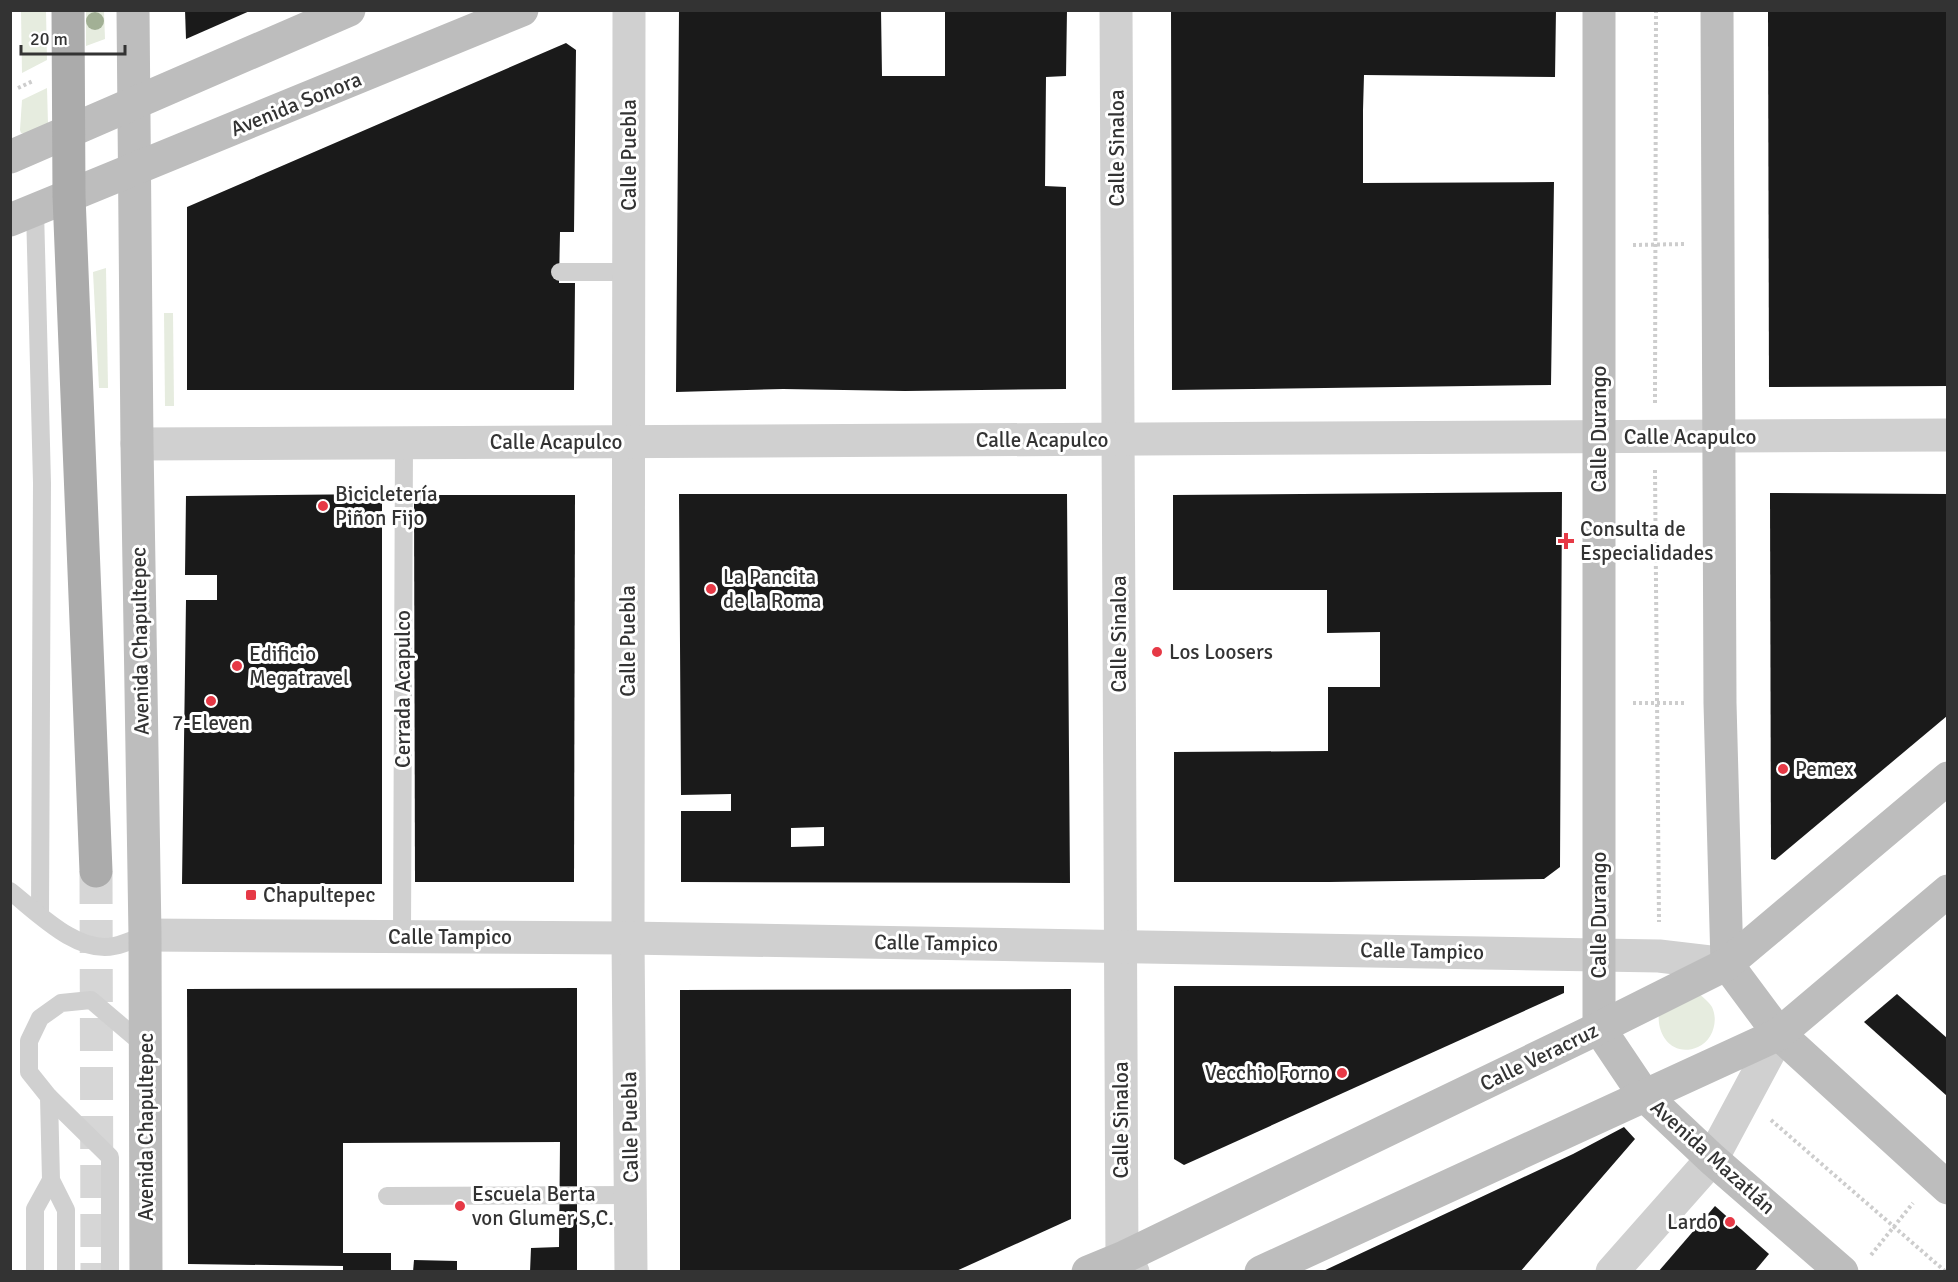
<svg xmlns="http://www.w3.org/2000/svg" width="1958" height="1282" font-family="Signika,sans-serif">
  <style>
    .green { fill: #e6ecdf }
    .building { fill: #1a1a1a; fill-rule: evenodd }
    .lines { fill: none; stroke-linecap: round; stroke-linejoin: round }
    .primary-tunnel { stroke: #d6d6d6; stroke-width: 33; stroke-dasharray: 33 16; stroke-linecap: butt }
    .path { stroke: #cdcdcd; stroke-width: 4; stroke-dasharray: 3 3; stroke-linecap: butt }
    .lane { stroke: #d0d0d0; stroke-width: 18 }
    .street { stroke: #d0d0d0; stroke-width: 33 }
    .secondary { stroke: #bdbdbd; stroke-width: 33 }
    .primary { stroke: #ababab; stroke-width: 33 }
    .tree { fill: #a2b095 }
    .poi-dot { fill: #e63946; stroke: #fff; stroke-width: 2 }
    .labels { text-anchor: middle; stroke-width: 6; stroke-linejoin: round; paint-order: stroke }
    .street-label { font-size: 21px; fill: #333; stroke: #fff }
    .poi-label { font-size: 21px; fill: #333; stroke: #fff; text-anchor: start }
  </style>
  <rect width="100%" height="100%" fill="#fff"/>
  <g class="green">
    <polygon points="21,11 46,11 47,60 22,73"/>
    <polygon points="86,11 104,11 105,39 86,46"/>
    <polygon points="47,88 48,124 25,134 21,133 20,130 22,100"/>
    <polygon points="106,268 108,388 99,388 93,272"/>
    <polygon points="164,313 173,313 174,406 165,406"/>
    <path d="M1699 994C1704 998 1709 1002 1712 1007 1719 1022 1712 1041 1698 1047 1673 1058 1656 1035 1659 1013Z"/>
  </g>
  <g class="building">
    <polygon points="185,10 252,10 186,39"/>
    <polygon points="679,10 881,10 882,76 945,76 945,10 1067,10 1066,76 1046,77 1045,186 1066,187 1066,389 905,391 783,389 676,392"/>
    <polygon points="1171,10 1556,10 1555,77 1364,75 1363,110 1363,183 1554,182 1551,385 1172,390"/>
    <polygon points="1768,10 1947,10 1947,386 1769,387"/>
    <polygon points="566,43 576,50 574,232 560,232 559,283 575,283 574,390 187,390 187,207"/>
    <polygon points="1562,492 1560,867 1544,879 1329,882 1174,882 1174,752 1328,751 1328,687 1380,687 1380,632 1327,633 1327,590 1173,590 1173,495"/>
    <polygon points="1770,493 1947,494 1947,716 1775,860 1771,859"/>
    <polygon points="382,494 382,884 182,884 186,600 217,600 217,575 185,575 186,496"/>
    <path d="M679 494H1067L1070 883 681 882V811H731V794L681 795ZM824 827V846L791 847V828Z"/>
    <polygon points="414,495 575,495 574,882 415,882"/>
    <polygon points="1174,986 1564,986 1564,993 1184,1165 1174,1159"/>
    <polygon points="577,988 577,1272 530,1272 531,1248 559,1247 560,1142 343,1143 343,1253 391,1253 391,1272 343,1272 343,1266 188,1264 187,989"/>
    <polygon points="1071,989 1071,1219 954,1272 680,1272 680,990"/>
    <polygon points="1897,994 1947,1038 1947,1096 1864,1022"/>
    <polygon points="1624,1127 1635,1139 1520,1272 1321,1272 1573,1154"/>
    <polygon points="1715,1206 1769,1254 1754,1272 1658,1272"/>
    <polygon points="414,1260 457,1261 457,1272 413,1272"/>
  </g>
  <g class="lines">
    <polyline class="primary-tunnel" points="96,871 97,1272"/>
    <g class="path">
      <polyline points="18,88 33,81"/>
      <polyline points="1633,245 1685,244"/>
      <polyline points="1655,403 1656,10"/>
      <polyline points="1655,470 1659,922"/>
      <polyline points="1633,703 1685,703"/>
      <polyline points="1771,1120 1946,1272"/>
      <polyline points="1871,1255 1913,1203"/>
    </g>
    <g class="lane">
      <polyline points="35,210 42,483 40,915"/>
      <polyline points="560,272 629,272"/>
      <path d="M10 891C37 912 77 954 114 946 124 944 135 939 145 935"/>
      <polyline points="402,936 404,442"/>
      <polyline points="49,1097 110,1157 110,1272"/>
      <polyline points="387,1196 631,1195"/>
      <polyline points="35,1272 35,1209 51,1180"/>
      <polyline points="66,1272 66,1210 51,1180 49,1097 29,1072 29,1041 40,1018 61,1003 91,1000 145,1046"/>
    </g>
    <g class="street">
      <polyline points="629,10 628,938 631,1272"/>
      <polyline points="1116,10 1122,1258 1133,1272"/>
      <polyline points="137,444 1948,435"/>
      <polyline points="145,935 628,938 1659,956 1727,964"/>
      <polyline points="1612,1272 1712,1159 1779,1034"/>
    </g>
    <g class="secondary">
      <polyline points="133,10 137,444 145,935 146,1272"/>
      <polyline points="1599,10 1599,1028 1644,1095 1712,1159 1842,1272"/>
      <polyline points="1717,10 1720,703 1727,964 1779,1034 1948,1188"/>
      <polyline points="10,157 349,10"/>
      <polyline points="10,220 522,10"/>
      <polyline points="1088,1272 1122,1258 1599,1028 1727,964 1948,778"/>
      <polyline points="1261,1272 1779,1034 1948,891"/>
    </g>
    <polyline class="primary" points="68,10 69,196 96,871"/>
  </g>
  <circle class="tree" cx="95" cy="21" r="9"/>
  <g class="poi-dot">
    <circle cx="323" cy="506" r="6"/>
    <path d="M1563 532h6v6h6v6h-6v6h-6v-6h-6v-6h6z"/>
    <circle cx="711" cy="589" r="6"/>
    <circle cx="1157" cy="652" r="6"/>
    <circle cx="237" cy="666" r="6"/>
    <circle cx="211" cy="701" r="6"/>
    <circle cx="1783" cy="769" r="6"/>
    <rect x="245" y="889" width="12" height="12" rx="3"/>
    <circle cx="1342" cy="1073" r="6"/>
    <circle cx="460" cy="1206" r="6"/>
    <circle cx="1730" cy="1222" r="6"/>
  </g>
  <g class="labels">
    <g class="street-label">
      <text transform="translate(296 104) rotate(-22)" y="7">Avenida Sonora</text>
      <text transform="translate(1117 148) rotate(-90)" y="7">Calle Sinaloa</text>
      <text transform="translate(629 155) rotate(-90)" y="7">Calle Puebla</text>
      <text transform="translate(1599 429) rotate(-90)" y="7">Calle Durango</text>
      <text x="1690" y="444">Calle Acapulco</text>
      <text x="1042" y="447">Calle Acapulco</text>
      <text x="556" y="449">Calle Acapulco</text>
      <text transform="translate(1119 634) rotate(-90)" y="7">Calle Sinaloa</text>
      <text transform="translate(140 641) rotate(-91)" y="7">Avenida Chapultepec</text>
      <text transform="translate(628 641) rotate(-90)" y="7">Calle Puebla</text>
      <text transform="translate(403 689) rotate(-90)" y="7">Cerrada Acapulco</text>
      <text transform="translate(1599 915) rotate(-90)" y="7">Calle Durango</text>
      <text x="450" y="944">Calle Tampico</text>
      <text transform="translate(936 943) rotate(1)" y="7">Calle Tampico</text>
      <text transform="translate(1422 951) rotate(1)" y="7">Calle Tampico</text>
      <text transform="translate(1539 1057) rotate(-26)" y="7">Calle Veracruz</text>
      <text transform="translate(1121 1120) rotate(-90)" y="7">Calle Sinaloa</text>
      <text transform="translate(146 1127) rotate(-90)" y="7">Avenida Chapultepec</text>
      <text transform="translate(630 1127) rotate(-91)" y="7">Calle Puebla</text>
      <text transform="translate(1713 1157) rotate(42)" y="7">Avenida Mazatlán</text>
    </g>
    <g class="poi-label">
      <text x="335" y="501">Bicicletería<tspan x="335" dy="24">Piñon Fijo</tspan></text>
      <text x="1580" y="536">Consulta de<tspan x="1580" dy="24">Especialidades</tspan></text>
      <text x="723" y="584">La Pancita<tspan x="723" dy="24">de la Roma</tspan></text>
      <text x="1169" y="659">Los Loosers</text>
      <text x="249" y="661">Edificio<tspan x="249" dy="24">Megatravel</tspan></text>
      <text x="211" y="730" text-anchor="middle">7-Eleven</text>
      <text x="1795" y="776">Pemex</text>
      <text x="263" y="902">Chapultepec</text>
      <text x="1330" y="1080" text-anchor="end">Vecchio Forno</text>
      <text x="472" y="1201">Escuela Berta<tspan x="472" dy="24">von Glumer S,C.</tspan></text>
      <text x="1718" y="1229" text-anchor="end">Lardo</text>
    </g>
  </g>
  <rect width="1958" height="1282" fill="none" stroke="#333333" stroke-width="24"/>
  <path d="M21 45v9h104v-9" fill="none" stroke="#333333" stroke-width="3"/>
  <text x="30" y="45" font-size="18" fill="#333333" stroke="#ffffff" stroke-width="4.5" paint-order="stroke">20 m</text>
</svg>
